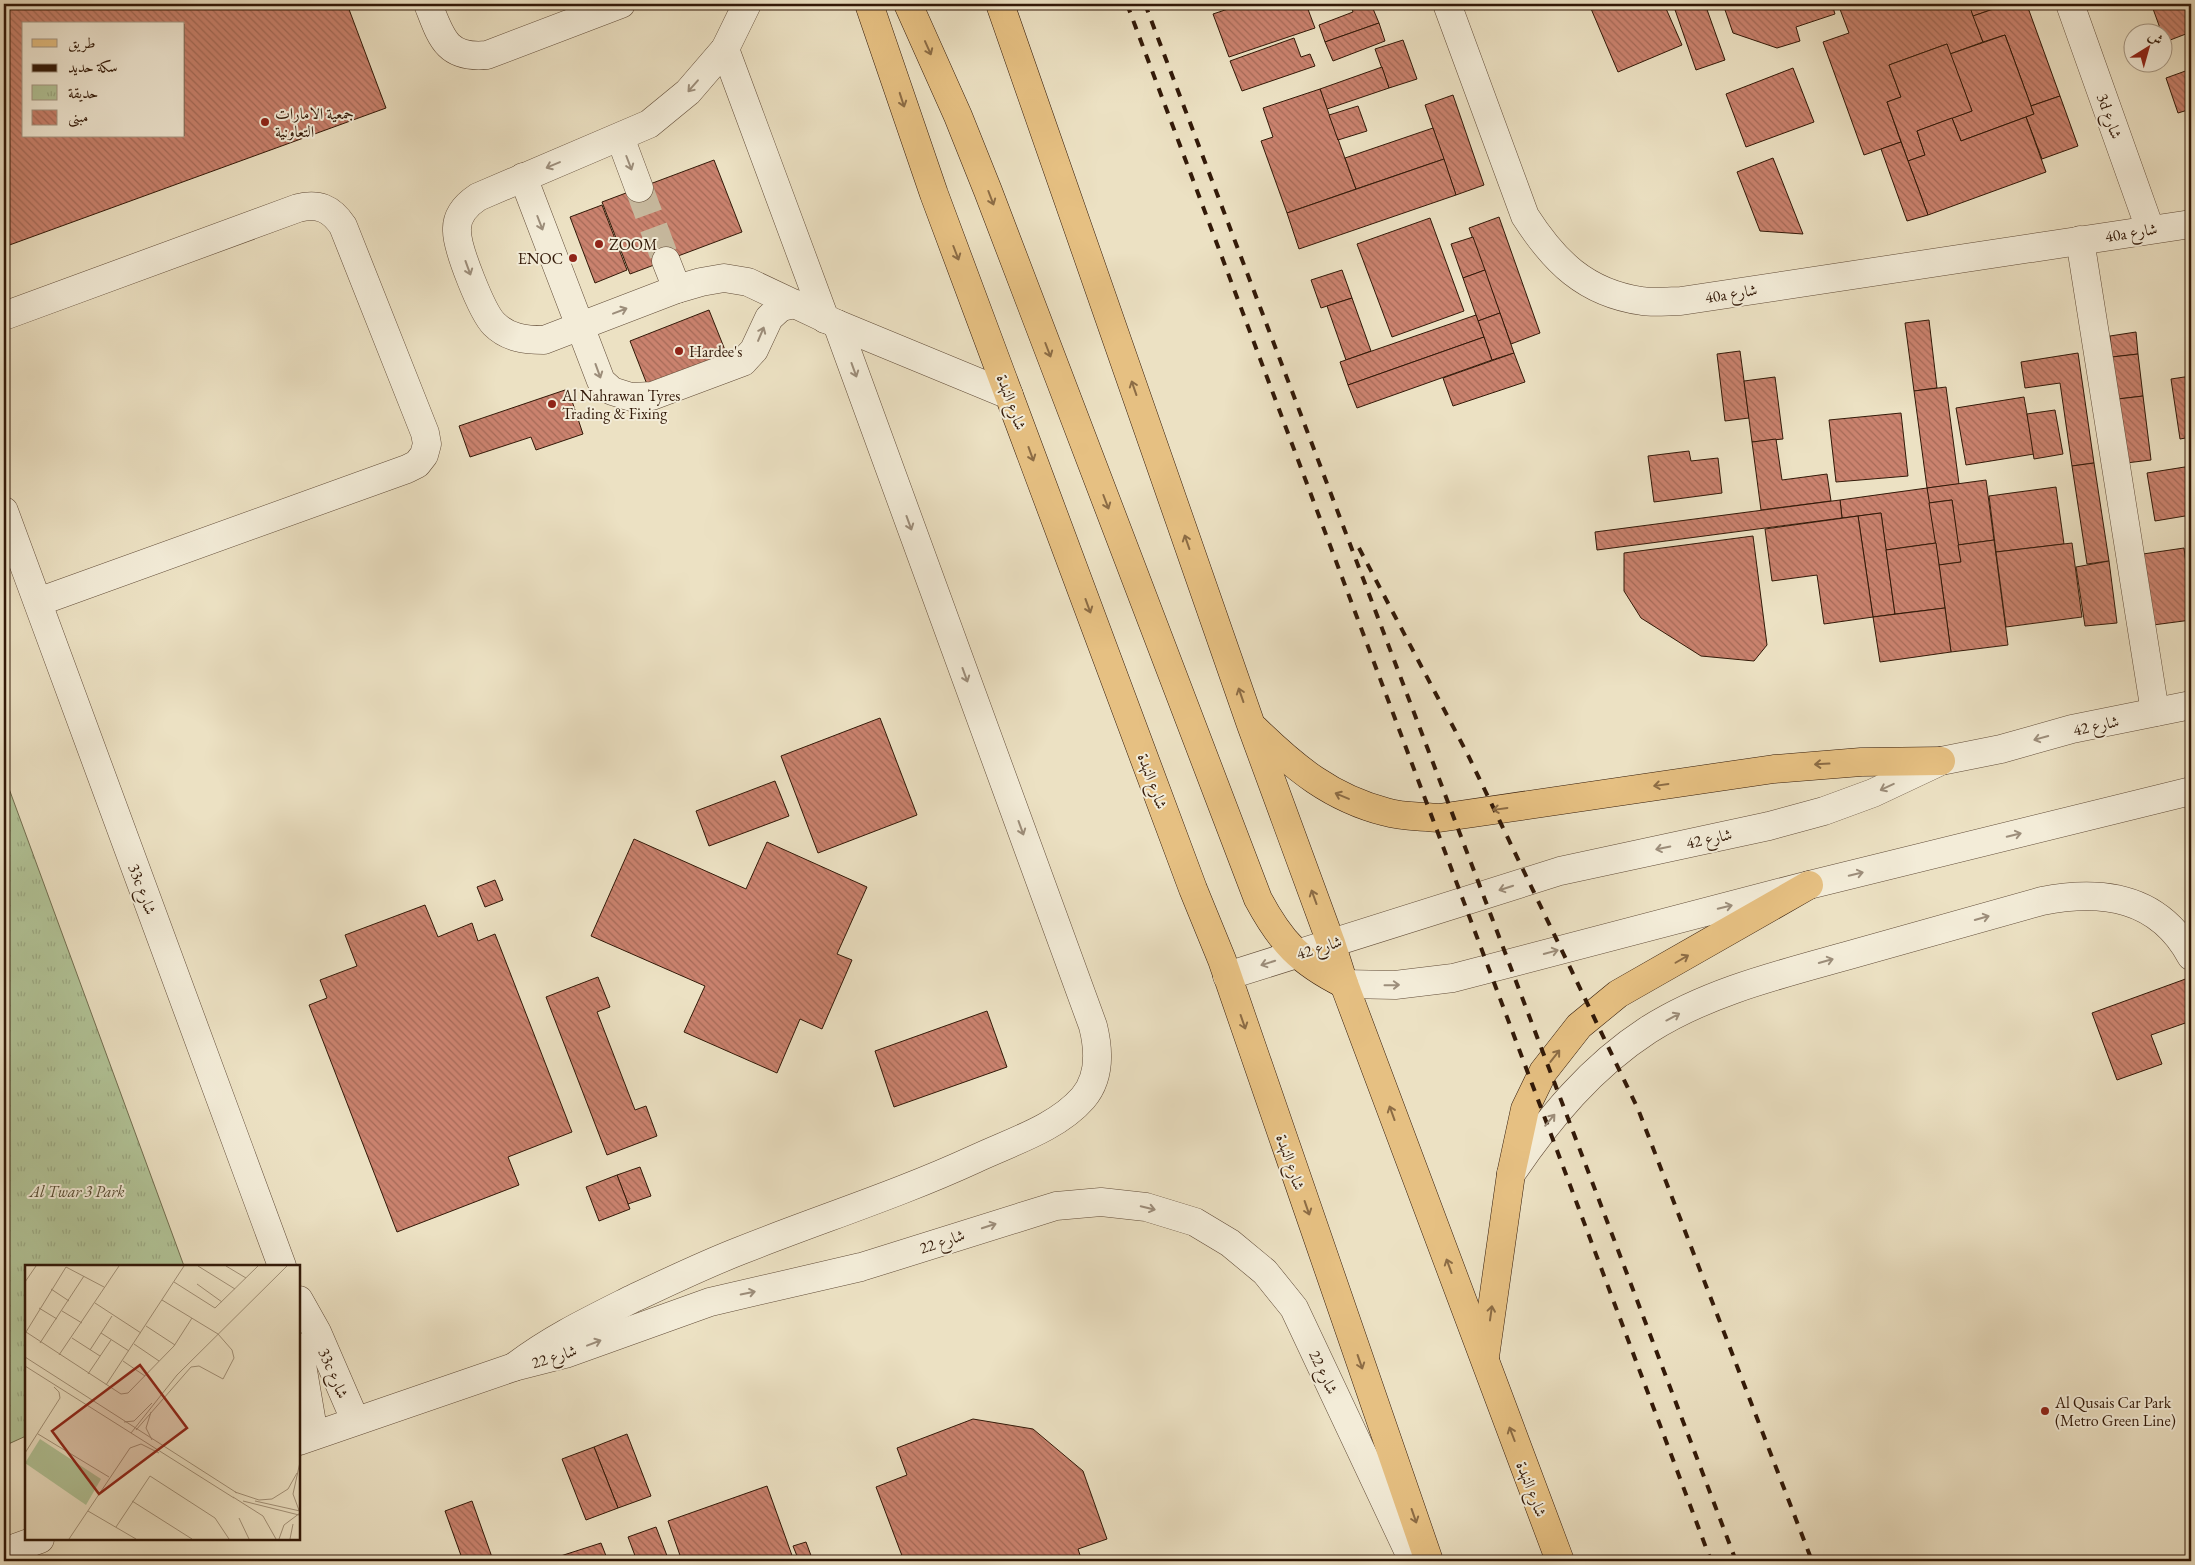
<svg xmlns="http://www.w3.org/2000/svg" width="2195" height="1565" font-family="'EB Garamond',Amiri,serif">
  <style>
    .park { fill: url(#park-tufts); stroke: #726e50 }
    .building { fill: url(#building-back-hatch); stroke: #321908; fill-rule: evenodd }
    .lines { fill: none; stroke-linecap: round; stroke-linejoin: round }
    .minor-tunnel { stroke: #c7b99e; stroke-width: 28; stroke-dasharray: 28 14; stroke-linecap: butt }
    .minor-casing { stroke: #604b37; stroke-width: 29 }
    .major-casing { stroke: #321908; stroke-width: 29 }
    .minor { stroke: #f3ecd8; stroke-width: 28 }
    .major { stroke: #e6c082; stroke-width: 28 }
    .rail { stroke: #321908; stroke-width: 4; stroke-dasharray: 9 9; stroke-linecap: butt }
    .oneway { stroke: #8c6c45 }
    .oneway2 { stroke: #9c8d7a }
    .poi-dot { fill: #8f2418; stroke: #f3ecd8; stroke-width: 2 }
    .labels { text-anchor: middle; stroke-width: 4; stroke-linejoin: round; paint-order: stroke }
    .poi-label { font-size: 16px; fill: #321908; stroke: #f3ecd8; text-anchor: start }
    .street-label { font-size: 16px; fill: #321908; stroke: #f3ecd8 }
    .park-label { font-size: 16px; font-style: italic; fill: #584c33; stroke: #f3ecd8 }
    .inset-road { fill: none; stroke: #a29178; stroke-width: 1 }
    .view { fill: #8f2418; fill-opacity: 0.15; stroke: #8f2418; stroke-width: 2.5 }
    .inset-edge { fill: none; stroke: #321908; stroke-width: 2.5 }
  </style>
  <defs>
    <pattern id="park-tufts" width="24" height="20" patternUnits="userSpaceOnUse" patternTransform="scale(1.25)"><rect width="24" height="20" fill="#b2c498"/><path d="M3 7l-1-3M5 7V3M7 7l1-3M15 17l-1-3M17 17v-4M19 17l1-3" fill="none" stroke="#9aa882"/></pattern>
    <pattern id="building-back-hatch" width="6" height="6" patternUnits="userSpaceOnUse" patternTransform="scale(1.25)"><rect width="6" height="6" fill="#ca826e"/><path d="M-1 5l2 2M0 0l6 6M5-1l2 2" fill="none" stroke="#a56a58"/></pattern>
  </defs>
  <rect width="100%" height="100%" fill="#ece1c3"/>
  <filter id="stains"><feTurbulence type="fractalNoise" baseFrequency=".004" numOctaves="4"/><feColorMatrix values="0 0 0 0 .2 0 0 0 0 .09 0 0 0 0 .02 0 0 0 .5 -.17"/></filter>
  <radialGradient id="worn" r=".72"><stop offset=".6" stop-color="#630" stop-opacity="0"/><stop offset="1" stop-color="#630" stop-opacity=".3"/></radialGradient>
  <polygon class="park" points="4,775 184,1266 26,1266 26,1436 4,1446"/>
  <g class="building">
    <path d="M4 4H347L386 108 4 247ZM24 24H184V136H24Z"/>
    <polygon points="1243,4 1306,4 1315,28 1229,57 1213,14"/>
    <polygon points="1350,4 1371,4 1379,23 1325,42 1319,25 1353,12"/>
    <polygon points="1589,4 1664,4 1682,45 1618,72"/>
    <polygon points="1673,4 1705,4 1725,60 1696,70"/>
    <polygon points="1723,4 1832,4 1835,14 1796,27 1800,41 1777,48 1733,33"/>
    <polygon points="1838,4 1969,4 1983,42 1950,54 1947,44 1889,65 1901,97 1887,102 1901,142 1864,155 1823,42 1849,33"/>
    <polygon points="1969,4 2008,4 1973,16"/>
    <polygon points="2008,4 2013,4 2015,9 2027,5 2060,96 2031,106 2005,35 1983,42 1973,16"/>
    <polygon points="2159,4 2191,4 2191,32 2165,42 2152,6"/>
    <polygon points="1379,23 1385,41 1333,61 1325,42"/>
    <polygon points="2005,35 2034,114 1961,141 1952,118 1972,111 1950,54"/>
    <polygon points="1294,38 1301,57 1310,54 1315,66 1242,91 1230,61"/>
    <polygon points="1403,40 1417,79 1389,88 1375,49"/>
    <polygon points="1947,44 1972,111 1917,131 1925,155 1908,161 1887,102 1901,97 1889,65"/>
    <polygon points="1382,67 1389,88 1327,109 1320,89"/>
    <polygon points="1793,68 1814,122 1746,147 1726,94"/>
    <polygon points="2191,69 2191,109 2178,113 2166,78"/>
    <polygon points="1320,89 1356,189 1287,213 1261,141 1273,137 1263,108"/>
    <polygon points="1453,95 1484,185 1456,195 1425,105"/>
    <polygon points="2060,96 2078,146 2042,159 2026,117 2034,114 2031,106"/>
    <polygon points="1358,106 1367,131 1338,140 1329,115"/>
    <polygon points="2026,117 2046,172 1928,215 1908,161 1925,155 1917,131 1952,118 1961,141"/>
    <polygon points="1433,128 1444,159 1356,189 1345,158"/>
    <polygon points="1901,142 1928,215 1907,221 1881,149"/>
    <polygon points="1773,158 1803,234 1760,231 1737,172"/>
    <polygon points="1444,159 1456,195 1299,249 1287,213"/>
    <polygon points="714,160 742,232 630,274 602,202"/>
    <polygon points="602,205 627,270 595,283 570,217"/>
    <polygon points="1499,217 1540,333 1511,344 1469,228"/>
    <polygon points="1430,218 1464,311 1392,337 1357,244"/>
    <polygon points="1473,237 1485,270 1463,278 1451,244"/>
    <polygon points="1342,270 1352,298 1321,308 1311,280"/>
    <polygon points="1485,270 1500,313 1478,321 1463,278"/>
    <polygon points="1352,298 1371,351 1346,360 1327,306"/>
    <polygon points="709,310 729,360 650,392 630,341"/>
    <polygon points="1500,313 1514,353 1492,360 1478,321"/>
    <polygon points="1476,315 1484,337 1348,385 1340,362"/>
    <polygon points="1929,320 1937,388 1914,391 1905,323"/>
    <polygon points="2136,332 2138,354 2112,357 2110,336"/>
    <polygon points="1484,337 1492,360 1357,408 1348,385"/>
    <polygon points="1740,351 1749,418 1725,421 1717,354"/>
    <polygon points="1514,353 1525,382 1453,406 1443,378"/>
    <polygon points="2078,353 2094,463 2072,466 2060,383 2025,388 2021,362"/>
    <polygon points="2138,354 2143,396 2118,399 2112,357"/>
    <polygon points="2191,376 2191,437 2180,439 2171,379"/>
    <polygon points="1775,377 1783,439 1752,442 1744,381"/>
    <polygon points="1946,387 1959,484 1927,488 1914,391"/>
    <polygon points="568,389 583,434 536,450 531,437 470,457 459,426"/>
    <polygon points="2143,396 2151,460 2126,463 2118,399"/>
    <polygon points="2024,397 2034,454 1966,465 1956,408"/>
    <polygon points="2055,410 2063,454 2034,459 2027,414"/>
    <polygon points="1901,413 1908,476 1836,482 1829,420"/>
    <polygon points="1776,439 1782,480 1827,474 1831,501 1761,510 1752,442"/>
    <polygon points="1689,451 1691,461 1718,458 1722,493 1654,502 1648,456"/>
    <polygon points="2094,463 2109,561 2087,564 2072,466"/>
    <polygon points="2191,466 2191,515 2155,521 2147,473"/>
    <polygon points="1986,480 1994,540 1958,545 1952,500 1929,503 1927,488"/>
    <polygon points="2056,487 2064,544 1996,552 1989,496"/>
    <polygon points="1927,488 1936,543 1886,550 1881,513 1842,518 1840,500"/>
    <polygon points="1840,500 1842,518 1597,550 1595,532"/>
    <polygon points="1952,500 1961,562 1939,565 1929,503"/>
    <polygon points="1881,513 1895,614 1873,617 1858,516"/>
    <polygon points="1858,516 1873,617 1824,624 1817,575 1772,581 1765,529"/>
    <polygon points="1753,536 1767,645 1754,661 1701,656 1641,618 1624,591 1624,553"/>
    <polygon points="1994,540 2008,645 1951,652 1939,565 1961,562 1958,545"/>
    <polygon points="1936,543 1945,608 1895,614 1886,550"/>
    <polygon points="2072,543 2082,617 2006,627 1996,552"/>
    <polygon points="2184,548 2191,603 2191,620 2153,625 2143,554"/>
    <polygon points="2109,561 2117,623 2085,626 2076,567"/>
    <polygon points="1945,608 1951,652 1880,662 1873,617"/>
    <polygon points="880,718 917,815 818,853 781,756"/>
    <polygon points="775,781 789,816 709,846 696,811"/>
    <polygon points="634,839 746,889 767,842 867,887 837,954 852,960 822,1029 800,1019 777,1073 684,1032 705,986 591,936"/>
    <polygon points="495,880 503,900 485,907 477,887"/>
    <polygon points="425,905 438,937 472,923 478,941 495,934 572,1132 508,1157 519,1185 397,1232 309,1005 327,998 320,980 357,966 345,935"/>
    <polygon points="598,977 610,1007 597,1012 635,1110 646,1106 657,1136 607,1155 546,997"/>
    <polygon points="2191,977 2191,1021 2151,1035 2162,1064 2117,1080 2092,1013"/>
    <polygon points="987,1011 1007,1067 894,1107 875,1051"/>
    <polygon points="640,1167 651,1196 628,1204 617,1175"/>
    <polygon points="617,1175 630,1209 599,1221 586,1187"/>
    <polygon points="973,1419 1033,1429 1083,1471 1107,1539 1078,1549 1082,1561 904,1561 876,1487 907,1475 897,1448"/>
    <polygon points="627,1434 651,1496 618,1508 594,1447"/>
    <polygon points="594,1447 618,1508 586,1520 562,1459"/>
    <polygon points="767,1486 794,1561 682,1561 668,1521"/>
    <polygon points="472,1501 493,1560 488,1561 463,1561 445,1511"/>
    <polygon points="656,1527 669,1561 637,1561 628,1537"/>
    <polygon points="806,1542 813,1561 799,1561 793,1546"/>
    <polygon points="601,1543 608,1561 545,1561"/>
  </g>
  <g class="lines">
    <polyline class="minor-tunnel" points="639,188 666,261"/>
    <g class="minor-casing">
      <g id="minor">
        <path d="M428 4C441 37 446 59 487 55L621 4"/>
        <path d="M747 4 725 49 688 92 649 124 478 197C466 205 456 216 457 231 457 249 482 312 494 324 508 338 525 340 544 340L677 289 701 282 724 278 748 282 837 324 1009 395"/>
        <path d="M1447 4 1525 216C1554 261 1585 293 1642 301 1654 303 1668 301 1681 301L2191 224"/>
        <polyline points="2070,4 2150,229"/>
        <polyline points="725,49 825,319"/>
        <polyline points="620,137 639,188"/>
        <polyline points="523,177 601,381 612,391 631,397 652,396 743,362 754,350 769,318 781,307 795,304"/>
        <polyline points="2080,240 2155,712"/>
        <polyline points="666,261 677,289"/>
        <path d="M4 316 298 208C318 203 331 208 343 226L425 433 427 444 424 455 417 464 407 469 38 602"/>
        <polyline points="4,511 282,1266"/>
        <polyline points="1227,976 1560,871 1769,826 1824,811 1873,793 1941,761 2001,749 2072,729 2191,705"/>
        <polyline points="1344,984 1395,985 1453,978 1809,885 2191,791"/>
        <path d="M1511 1174C1549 1118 1591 1067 1648 1030 1708 992 1778 975 1846 956 1911 938 1976 919 2042 901 2103 889 2159 897 2191 956"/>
        <polyline points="299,1300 317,1332 355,1420"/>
        <polyline points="299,1347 314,1435"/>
        <path d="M514 1367C549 1340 588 1321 628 1301 666 1283 703 1265 742 1250 820 1219 899 1194 975 1159 1011 1142 1057 1128 1083 1098 1101 1077 1099 1050 1093 1026L837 324"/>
        <polyline points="299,1441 514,1367 565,1354 710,1302 861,1267 1056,1206 1101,1202 1146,1207 1195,1222 1230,1243 1265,1272 1294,1308 1413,1561"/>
        <polyline points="4,1552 40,1539"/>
      </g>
    </g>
    <g class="major-casing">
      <g id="major">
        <polyline points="869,4 934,194 1193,889 1222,960 1429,1561"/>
        <path d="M908 4 958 116 988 191 1258 899C1281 942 1300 962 1344 984"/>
        <polyline points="1000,4 1251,725 1331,943 1344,984 1560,1561"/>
        <path d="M1255 729C1295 768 1331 798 1386 812 1402 817 1422 816 1439 818L1774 769 1861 762 1941 761"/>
        <polyline points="1485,1357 1511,1174 1525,1109 1543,1072 1579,1026 1618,994 1809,885"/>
      </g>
    </g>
    <use href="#minor" class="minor"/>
    <use href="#major" class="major"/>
    <g class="rail">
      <polyline points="1127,4 1711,1561"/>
      <polyline points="1145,4 1736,1561"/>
      <polyline points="1359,548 1468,755 1638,1109 1812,1561"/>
    </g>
  </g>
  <defs><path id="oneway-shaft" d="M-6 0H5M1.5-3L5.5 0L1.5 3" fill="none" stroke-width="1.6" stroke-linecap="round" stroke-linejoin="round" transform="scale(1.25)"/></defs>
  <g class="oneway">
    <use href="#oneway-shaft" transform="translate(928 48) rotate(66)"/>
    <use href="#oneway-shaft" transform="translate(902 100) rotate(72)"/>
    <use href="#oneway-shaft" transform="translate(991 198) rotate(69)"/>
    <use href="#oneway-shaft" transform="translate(956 253) rotate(69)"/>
    <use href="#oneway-shaft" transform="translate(1048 350) rotate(69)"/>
    <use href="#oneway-shaft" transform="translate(1134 388) rotate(-109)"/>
    <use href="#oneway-shaft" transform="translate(1031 454) rotate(70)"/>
    <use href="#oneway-shaft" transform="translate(1106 502) rotate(69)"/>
    <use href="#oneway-shaft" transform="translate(1187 542) rotate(-109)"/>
    <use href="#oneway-shaft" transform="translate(1088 606) rotate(70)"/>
    <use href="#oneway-shaft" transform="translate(1241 695) rotate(-109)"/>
    <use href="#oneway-shaft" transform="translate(1822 764) rotate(177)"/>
    <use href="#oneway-shaft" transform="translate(1661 785) rotate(172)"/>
    <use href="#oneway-shaft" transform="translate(1342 796) rotate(-157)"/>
    <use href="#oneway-shaft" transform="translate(1500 809) rotate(172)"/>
    <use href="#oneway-shaft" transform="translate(1314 897) rotate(-110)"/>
    <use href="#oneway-shaft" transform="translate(1682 959) rotate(-30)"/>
    <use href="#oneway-shaft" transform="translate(1243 1022) rotate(71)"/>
    <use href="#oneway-shaft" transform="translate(1555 1056) rotate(-52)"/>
    <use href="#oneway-shaft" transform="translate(1392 1113) rotate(-110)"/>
    <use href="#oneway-shaft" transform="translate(1307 1208) rotate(71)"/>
    <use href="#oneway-shaft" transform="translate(1449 1266) rotate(-110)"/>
    <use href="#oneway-shaft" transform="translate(1491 1313) rotate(-82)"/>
    <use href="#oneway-shaft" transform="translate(1360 1362) rotate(71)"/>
    <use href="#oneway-shaft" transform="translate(1512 1434) rotate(-111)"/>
    <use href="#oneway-shaft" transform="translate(1414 1516) rotate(71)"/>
  </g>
  <g class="oneway2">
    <use href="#oneway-shaft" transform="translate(693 86) rotate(131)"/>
    <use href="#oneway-shaft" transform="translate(629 163) rotate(69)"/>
    <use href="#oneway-shaft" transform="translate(553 165) rotate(157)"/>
    <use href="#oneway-shaft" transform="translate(540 223) rotate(69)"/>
    <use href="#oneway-shaft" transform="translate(468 268) rotate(70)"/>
    <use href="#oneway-shaft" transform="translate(620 311) rotate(-21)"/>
    <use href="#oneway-shaft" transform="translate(761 334) rotate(-67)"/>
    <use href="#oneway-shaft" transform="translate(854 370) rotate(70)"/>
    <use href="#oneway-shaft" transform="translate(598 371) rotate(70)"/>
    <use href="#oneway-shaft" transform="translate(909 523) rotate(70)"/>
    <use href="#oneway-shaft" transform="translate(965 675) rotate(70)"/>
    <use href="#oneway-shaft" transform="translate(2041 738) rotate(165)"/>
    <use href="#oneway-shaft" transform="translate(1887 787) rotate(155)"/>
    <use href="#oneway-shaft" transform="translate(1021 828) rotate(70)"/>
    <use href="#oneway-shaft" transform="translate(2014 835) rotate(-14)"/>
    <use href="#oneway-shaft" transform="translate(1663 848) rotate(168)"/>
    <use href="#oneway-shaft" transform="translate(1856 874) rotate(-14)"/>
    <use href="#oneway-shaft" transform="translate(1506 888) rotate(162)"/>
    <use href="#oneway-shaft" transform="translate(1725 907) rotate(-14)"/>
    <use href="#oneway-shaft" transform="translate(1982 918) rotate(-16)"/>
    <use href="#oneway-shaft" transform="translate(1551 952) rotate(-15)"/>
    <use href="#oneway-shaft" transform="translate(1826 961) rotate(-16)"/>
    <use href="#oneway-shaft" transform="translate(1268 963) rotate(162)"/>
    <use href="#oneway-shaft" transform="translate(1392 985) rotate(-1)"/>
    <use href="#oneway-shaft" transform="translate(1673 1017) rotate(-28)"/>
    <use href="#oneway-shaft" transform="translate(1550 1120) rotate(-50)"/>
    <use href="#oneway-shaft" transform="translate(1148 1208) rotate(13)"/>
    <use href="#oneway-shaft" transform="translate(989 1226) rotate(-18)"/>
    <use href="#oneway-shaft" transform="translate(748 1293) rotate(-12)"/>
    <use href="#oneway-shaft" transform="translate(594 1343) rotate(-21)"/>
  </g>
  <g class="poi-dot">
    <circle cx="265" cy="122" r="5"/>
    <circle cx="599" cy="244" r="5"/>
    <circle cx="573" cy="258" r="5"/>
    <circle cx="679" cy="351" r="5"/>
    <circle cx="552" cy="404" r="5"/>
    <circle cx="2045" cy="1411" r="5"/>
  </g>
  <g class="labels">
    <g class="poi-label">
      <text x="275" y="119">جمعية الامارات<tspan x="275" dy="18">التعاونية</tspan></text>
      <text x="609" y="250">ZOOM</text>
      <text x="563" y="264" text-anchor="end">ENOC</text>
      <text x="689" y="357">Hardee's</text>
      <text x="562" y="401">Al Nahrawan Tyres<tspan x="562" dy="18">Trading &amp; Fixing</tspan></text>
      <text x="2055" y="1408">Al Qusais Car Park<tspan x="2055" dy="18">(Metro Green Line)</tspan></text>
    </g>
    <g class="street-label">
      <text transform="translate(2110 116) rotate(71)" y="6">3d شارع</text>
      <text transform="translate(2131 232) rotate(-9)" y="6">40a شارع</text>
      <text transform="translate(1731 293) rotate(-9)" y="6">40a شارع</text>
      <text transform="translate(1012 402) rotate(70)" y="6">شارع النهدة</text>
      <text transform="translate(2096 725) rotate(-12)" y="6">شارع 42</text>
      <text transform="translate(1153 781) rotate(70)" y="6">شارع النهدة</text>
      <text transform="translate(1709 838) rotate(-12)" y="6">شارع 42</text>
      <text transform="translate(143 889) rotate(70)" y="6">33c شارع</text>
      <text transform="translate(1319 947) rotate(-17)" y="6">شارع 42</text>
      <text transform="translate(1291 1162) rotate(71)" y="6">شارع النهدة</text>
      <text transform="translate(942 1241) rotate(-18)" y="6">شارع 22</text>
      <text transform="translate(554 1356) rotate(-17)" y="6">شارع 22</text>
      <text transform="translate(1324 1372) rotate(65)" y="6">شارع 22</text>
      <text transform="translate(334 1373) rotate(67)" y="6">33c شارع</text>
      <text transform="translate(1532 1489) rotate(69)" y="6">شارع النهدة</text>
    </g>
    <g class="park-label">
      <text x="77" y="1197">Al Twar 3 Park</text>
    </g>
  </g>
  <g transform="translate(25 1265)">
    <rect width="275" height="275" fill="#ece1c3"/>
    <path d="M15 174 76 214 61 240 0 198Z" fill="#b2c498"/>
    <path class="inset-road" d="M173 1 210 24M201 1 221 13M0 17 11 1M149 17 190 43 233 1M172 19 197 37M79 22 41 2 1 67 96 129 103 128 149 81 167 53M26 24 44 36M70 38 116 68M14 43 32 54M37 46 57 58M121 61 150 80M76 68 104 86M47 73 75 91M15 78 59 11M109 79 134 96M65 85 87 51M34 90 94 1M0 92 212 228M98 96 120 111M0 101 209 233M63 109 86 75M81 120 159 1M126 147 121 163 127 175M99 157 109 156 127 138M111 165 166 102 174 101 198 114 209 93 207 85 193 69 137 35M106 168 152 110 262 1M13 169 84 212M0 188 35 133 34 127 29 122M275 197 268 229 275 248M210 227 234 235 247 234 263 224 272 208M208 232 238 251 251 274M107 236 167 274M218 236 274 250M230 236 275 246M63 246 111 274M214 253 224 274M91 262 125 211 190 253 204 274M44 274 105 183 116 179 134 188M254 274 259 260 275 248M265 274 268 259"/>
    <path class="view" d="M115 100 162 163 74 229 27 166Z"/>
    <rect width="275" height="275" class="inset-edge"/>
  </g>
  <rect width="2195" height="1565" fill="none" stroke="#ece1c3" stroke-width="20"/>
  <rect x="5" y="5" width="2185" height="1555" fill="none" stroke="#321908" stroke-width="2.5"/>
  <rect x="10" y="10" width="2175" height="1545" fill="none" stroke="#321908"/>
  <rect x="22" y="22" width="162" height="115" fill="#f3ecd8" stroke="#a69885"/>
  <rect x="32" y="39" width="25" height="8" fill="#e6c082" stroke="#a69885"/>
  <text x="68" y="48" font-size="15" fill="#321908">طريق</text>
  <rect x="32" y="64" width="25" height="8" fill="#321908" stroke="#a69885"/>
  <text x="68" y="72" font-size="15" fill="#321908">سكة حديد</text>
  <rect x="32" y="85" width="25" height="15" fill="url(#park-tufts)" stroke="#a69885"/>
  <text x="68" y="98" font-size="15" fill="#321908">حديقة</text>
  <rect x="32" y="110" width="25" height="15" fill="url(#building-back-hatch)" stroke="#a69885"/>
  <text x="68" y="122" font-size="15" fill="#321908">مبنى</text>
  <g transform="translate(2148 48) rotate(37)"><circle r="24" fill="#f3ecd8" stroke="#a69885"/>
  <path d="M0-4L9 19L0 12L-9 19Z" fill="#8f2418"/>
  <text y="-8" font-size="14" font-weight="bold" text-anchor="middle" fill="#321908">ش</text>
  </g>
  <rect width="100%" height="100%" filter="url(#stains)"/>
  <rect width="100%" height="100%" fill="url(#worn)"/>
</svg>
